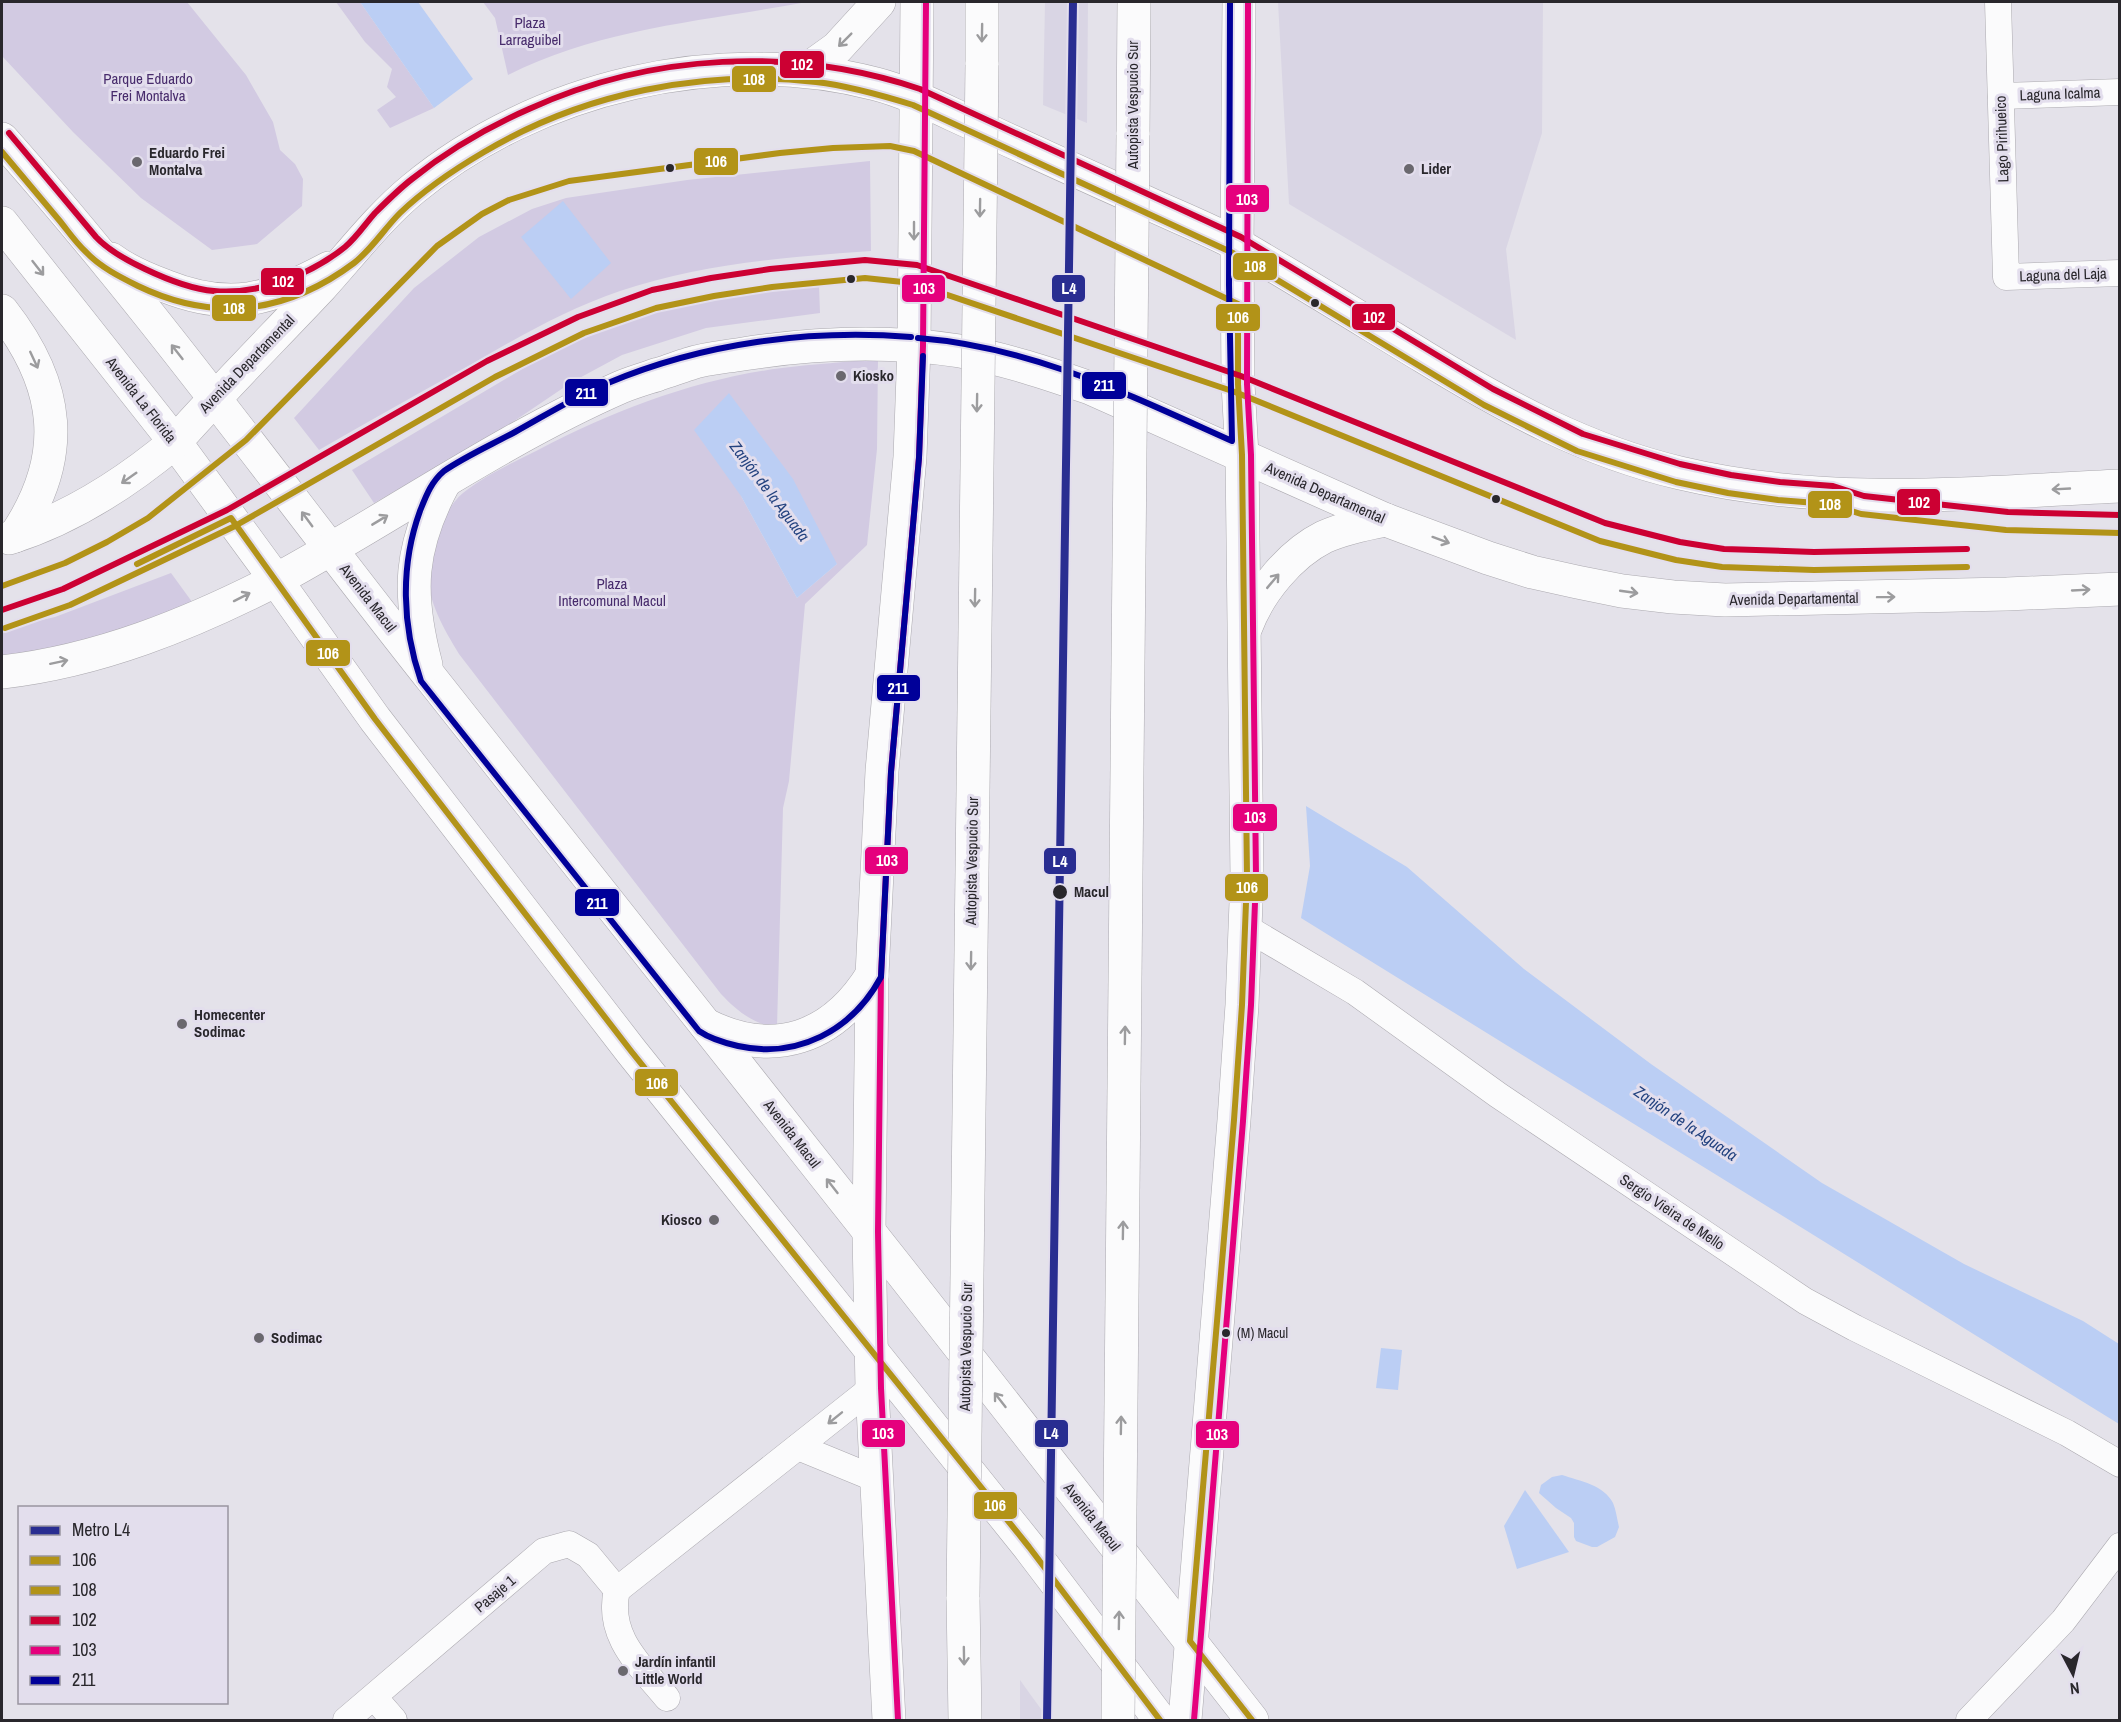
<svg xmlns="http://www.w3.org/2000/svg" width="2121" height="1722" font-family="'Archivo Narrow',sans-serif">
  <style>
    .built { fill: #d9d5e4 }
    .green { fill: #d2cae2; fill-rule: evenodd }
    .water { fill: #bbcef4 }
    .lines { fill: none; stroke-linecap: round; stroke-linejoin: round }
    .street-casing { stroke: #aba9af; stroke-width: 27 }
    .secondary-casing { stroke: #aba9af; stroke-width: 34 }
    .primary-casing { stroke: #aba9af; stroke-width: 34 }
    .highway-casing { stroke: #aba9af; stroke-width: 34 }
    .street { stroke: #fbfbfc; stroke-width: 26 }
    .secondary { stroke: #fbfbfc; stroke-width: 33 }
    .primary { stroke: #fbfbfc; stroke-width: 33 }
    .highway { stroke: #fbfbfc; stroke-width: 33 }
    .highway-bridge-casing { stroke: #aba9af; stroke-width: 34; stroke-linecap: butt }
    .highway-bridge { stroke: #fbfbfc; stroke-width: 33 }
    .bus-1-casing { stroke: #e3deed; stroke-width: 10 }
    .bus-2-casing { stroke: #e3deed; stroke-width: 10 }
    .bus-3-casing { stroke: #e3deed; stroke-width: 10 }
    .bus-4-casing { stroke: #e3deed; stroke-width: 10 }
    .bus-5-casing { stroke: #e3deed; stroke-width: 10 }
    .bus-1 { stroke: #b29318; stroke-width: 6 }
    .bus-2 { stroke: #b29318; stroke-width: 6 }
    .bus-3 { stroke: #c03; stroke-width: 6 }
    .bus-4 { stroke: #e5007d; stroke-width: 6 }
    .bus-5 { stroke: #009; stroke-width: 6 }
    .metro-1-casing { stroke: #e3deed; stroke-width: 12 }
    .metro-1 { stroke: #292d91; stroke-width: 8 }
    .oneway { stroke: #9c9c9e }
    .poi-dot { fill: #6a686e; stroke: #e3deed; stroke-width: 2 }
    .bus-dot { fill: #29272c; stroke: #e3deed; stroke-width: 2 }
    .labels { text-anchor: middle; stroke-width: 6; stroke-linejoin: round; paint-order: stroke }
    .bus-label { font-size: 14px; fill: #29272c; stroke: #e3deed; text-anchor: start }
    .park-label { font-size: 15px; fill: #472b6c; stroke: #e3deed }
    .street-label { font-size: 15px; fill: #29272c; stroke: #e3deed }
    .poi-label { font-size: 15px; font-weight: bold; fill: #29272c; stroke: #e3deed; text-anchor: start }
    .stop-label { font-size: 15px; font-weight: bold; fill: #29272c; stroke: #e3deed; text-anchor: start }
    .water-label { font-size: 16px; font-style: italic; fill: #23427f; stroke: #e3deed }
    .line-badge { stroke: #e3deed; stroke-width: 2 }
    .badge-label { font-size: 16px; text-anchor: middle; font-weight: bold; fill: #fff }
  </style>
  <rect width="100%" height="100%" fill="#e4e2ea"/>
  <g class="built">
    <polygon points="1045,2 1088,2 1087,123 1043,105"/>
    <polygon points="1278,2 1543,2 1542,133 1506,249 1516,340 1289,204"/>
    <polygon points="1020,1680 1030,1694 1049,1720 1020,1720"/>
  </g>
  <g class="green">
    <polygon points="2,2 187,2 246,75 273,122 280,150 295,164 303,179 302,206 257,244 212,250 141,198 73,132 2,56"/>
    <polygon points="336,2 360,2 434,108 390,128 377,110 396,97 387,87 392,69 365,42"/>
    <path d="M483 2H807C706 21 601 28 508 75L495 18Z"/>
    <path d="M870 161 871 251C787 257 701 264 620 291 567 309 518 337 470 365 419 393 369 421 319 450L294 418 414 288 479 237 532 209 566 198 687 180Z"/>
    <polygon points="819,285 820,313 706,328 622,355 572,382 489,438 374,503 352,470 551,352 619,324 659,311 745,290"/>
    <path d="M878 359 877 449 867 545 805 604 789 781 783 808 777 1027C754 1025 736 1010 721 994L459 654C441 624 423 594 429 557 431 547 437 536 441 527 446 515 452 502 463 493 486 475 512 463 538 450 615 410 696 379 782 368 814 364 846 362 878 359ZM741 496 837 564 797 598Z"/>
    <polygon points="171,573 195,606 76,643 2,657 2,629 55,617"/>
  </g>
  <g class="water">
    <polygon points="360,2 418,2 473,79 434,108"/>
    <polygon points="563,201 611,263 571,299 521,237"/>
    <polygon points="729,393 793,479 837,564 797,598 741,496 694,430"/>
    <polygon points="1306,806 1407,867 1524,969 1651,1064 1822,1183 1964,1264 2083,1321 2119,1344 2119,1424 1301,918 1310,866"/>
    <polygon points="1381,1348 1402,1350 1398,1390 1376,1388"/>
    <path d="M1562 1475C1580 1481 1604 1485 1613 1503 1616 1510 1617 1519 1619 1527L1615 1537 1597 1547H1592L1576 1541 1574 1537V1523L1571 1518 1556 1508 1539 1493 1541 1485 1552 1477Z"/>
    <polygon points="1525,1490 1569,1552 1517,1569 1504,1526"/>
  </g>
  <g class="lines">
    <g class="street-casing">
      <g id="street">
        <polyline points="1998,2 2006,277 2120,273"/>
        <polyline points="2001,96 2120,92"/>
        <polyline points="1245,927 1355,992 1498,1095 1805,1301 1855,1328 2067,1433 2120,1464"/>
        <polyline points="798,1447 876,1479"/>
        <polyline points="374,1697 394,1720"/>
        <path d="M667 1698C640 1665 606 1636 617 1590L872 1388"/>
        <polyline points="346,1720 544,1551 569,1544 588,1555 617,1590"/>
        <polyline points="1969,1720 2063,1621 2120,1546"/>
      </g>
    </g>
    <g class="secondary-casing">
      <g id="secondary">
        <path d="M2 311C60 385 69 456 15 536"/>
        <path d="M9 538C70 519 126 483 175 442"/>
        <path d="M2 672C99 661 190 624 276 580"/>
      </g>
    </g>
    <g class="primary-casing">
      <g id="primary">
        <polyline points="805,71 837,48 879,2"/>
        <path d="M2 139C154 310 288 498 431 678 705 1024 981 1371 1252 1720"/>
        <polyline points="2,223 175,442 276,580 375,719 631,1051 1029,1547 1160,1720"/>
        <path d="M111 259C127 271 146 279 165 286 230 312 269 300 329 268"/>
        <path d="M175 442C222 389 272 339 321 287 351 254 379 217 413 189 537 86 720 44 876 84 903 91 929 103 954 115 1017 144 1080 173 1143 201 1175 216 1209 229 1240 246 1302 282 1363 320 1424 357 1506 407 1586 451 1680 473 1828 508 1970 493 2120 486"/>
        <path d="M276 580C392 517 500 440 621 387 633 382 647 378 659 374 669 371 679 367 689 364 706 358 725 357 743 354 814 343 888 340 960 351 1005 359 1047 373 1090 388L1386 520 1488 558 1532 572 1577 582 1622 591 1673 597 1725 600 2007 594 2120 589"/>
        <path d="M1246 627C1259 592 1290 554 1324 537 1344 528 1364 524 1386 520"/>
        <path d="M426 665C407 593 409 547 445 481"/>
        <path d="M706 1025C774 1059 833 1038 872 975"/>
        <polyline points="889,1720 872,1388 869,1232 872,975 882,771 910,457 914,346 917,2"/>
        <polyline points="1185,1720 1234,1120 1242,1005 1247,877 1242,455 1238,384 1237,245 1239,2"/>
      </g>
    </g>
    <g class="highway-casing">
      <g id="highway">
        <polyline points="982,65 982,2"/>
        <polyline points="1133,135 1134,2"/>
        <polyline points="963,1597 965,1720"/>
      </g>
    </g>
    <use href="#street" class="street"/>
    <use href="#secondary" class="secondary"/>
    <use href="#primary" class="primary"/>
    <use href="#highway" class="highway"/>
    <g class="highway-bridge-casing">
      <g id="highway-bridge">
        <polyline points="963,1597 982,65"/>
        <polyline points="1118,1720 1133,135"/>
      </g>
    </g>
    <use href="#highway-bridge" class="highway-bridge"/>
    <g class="bus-1-casing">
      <g id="bus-1">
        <polyline points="137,564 231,518 375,719 631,1051 1029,1547 1160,1720"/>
        <polyline points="2,586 65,563 107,542 148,518 246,440 437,246 482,214 509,200 569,181 780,153 833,148 890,146 914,151 1238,304 1238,384 1242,455 1247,877 1242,1005 1234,1120 1190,1641 1252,1720"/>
      </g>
    </g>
    <g class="bus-2-casing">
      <g id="bus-2">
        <path d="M2 152C21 175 40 197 59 220 68 231 76 243 86 252 100 267 120 277 138 286 215 323 286 314 354 263 372 249 384 229 400 213 425 189 455 169 484 152 583 93 703 69 816 82 850 86 881 95 913 105L1233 253 1484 405 1577 451 1676 482 1728 493 1778 500 1829 504 1861 514 2006 530 2120 533"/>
        <polyline points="5,628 70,605 235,526 495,377 584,333 656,308 714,296 772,287 865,278 912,283 1235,392 1600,541 1676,560 1722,567 1814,570 1967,567"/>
      </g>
    </g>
    <g class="bus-3-casing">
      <g id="bus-3">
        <path d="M9 133 96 237C109 251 128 261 145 269 166 279 190 289 214 291 259 295 310 275 345 247 357 237 365 224 375 213 387 201 399 189 412 179 447 151 488 127 529 109 652 53 792 46 920 89L1241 237 1493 389 1583 434 1680 464 1731 475 1780 482 1833 486 1864 496 2008 512 2120 515"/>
        <polyline points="2,610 63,589 227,510 487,361 578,317 652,290 711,278 770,269 865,260 917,265 1241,376 1605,523 1680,542 1724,549 1814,552 1967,549"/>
      </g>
    </g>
    <g class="bus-4-casing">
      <g id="bus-4">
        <polyline points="898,1720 881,1388 878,1232 881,975 891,772 919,457 923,346 926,2"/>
        <polyline points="1194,1720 1243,1121 1251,1005 1256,877 1251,455 1247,384 1248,2"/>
      </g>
    </g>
    <g class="bus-5-casing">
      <g id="bus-5">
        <path d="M911 337C809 329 703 343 608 383 576 396 546 415 515 432 491 445 466 456 444 471 431 482 426 496 420 511 400 566 402 626 421 681L699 1031C709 1038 725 1043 738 1046 797 1059 852 1031 881 977L891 772 919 458 923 356"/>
        <path d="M918 338C1033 347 1129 395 1232 441L1229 285 1230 2"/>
      </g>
    </g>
    <use href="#bus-1" class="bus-1"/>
    <use href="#bus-2" class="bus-2"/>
    <use href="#bus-3" class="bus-3"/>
    <use href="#bus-4" class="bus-4"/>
    <use href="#bus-5" class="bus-5"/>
    <g class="metro-1-casing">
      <polyline id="metro-1" points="1047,1720 1073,2"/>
    </g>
    <use href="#metro-1" class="metro-1"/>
  </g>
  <defs><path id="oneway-shaft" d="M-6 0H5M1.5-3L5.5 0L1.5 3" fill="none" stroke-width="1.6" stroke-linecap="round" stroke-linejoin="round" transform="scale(1.5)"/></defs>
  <g class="oneway">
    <use href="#oneway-shaft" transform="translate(982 33) rotate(91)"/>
    <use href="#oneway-shaft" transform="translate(845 40) rotate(135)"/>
    <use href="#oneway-shaft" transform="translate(980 208) rotate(91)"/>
    <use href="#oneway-shaft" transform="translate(914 231) rotate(90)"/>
    <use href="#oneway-shaft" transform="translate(38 268) rotate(52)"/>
    <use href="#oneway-shaft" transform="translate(177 352) rotate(-128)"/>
    <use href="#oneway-shaft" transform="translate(34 360) rotate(65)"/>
    <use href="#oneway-shaft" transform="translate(977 403) rotate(91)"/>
    <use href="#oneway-shaft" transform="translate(129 478) rotate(145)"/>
    <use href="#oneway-shaft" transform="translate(2061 489) rotate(177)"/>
    <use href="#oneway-shaft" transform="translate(307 519) rotate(-126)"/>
    <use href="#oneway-shaft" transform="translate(380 520) rotate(-31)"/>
    <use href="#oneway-shaft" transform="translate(1441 540) rotate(20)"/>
    <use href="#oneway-shaft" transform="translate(1273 581) rotate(-50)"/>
    <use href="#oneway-shaft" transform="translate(2081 590) rotate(-3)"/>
    <use href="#oneway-shaft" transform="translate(1629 592) rotate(8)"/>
    <use href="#oneway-shaft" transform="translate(242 597) rotate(-27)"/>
    <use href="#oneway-shaft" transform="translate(1886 597) rotate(-1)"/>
    <use href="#oneway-shaft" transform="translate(975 598) rotate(91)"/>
    <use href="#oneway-shaft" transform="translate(59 662) rotate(-12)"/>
    <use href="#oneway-shaft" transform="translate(971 961) rotate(91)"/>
    <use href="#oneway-shaft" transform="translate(1125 1035) rotate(-89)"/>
    <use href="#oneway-shaft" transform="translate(832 1186) rotate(-128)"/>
    <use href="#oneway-shaft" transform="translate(1123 1230) rotate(-89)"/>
    <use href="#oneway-shaft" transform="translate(1000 1400) rotate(-128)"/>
    <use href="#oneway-shaft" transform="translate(835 1418) rotate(141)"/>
    <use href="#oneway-shaft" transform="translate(1121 1425) rotate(-89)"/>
    <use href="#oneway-shaft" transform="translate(1119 1620) rotate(-89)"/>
    <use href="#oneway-shaft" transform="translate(964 1656) rotate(89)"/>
  </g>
  <g class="poi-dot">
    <circle cx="137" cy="162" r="6"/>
    <circle cx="1409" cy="169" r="6"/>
    <circle cx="841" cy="376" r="6"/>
    <circle cx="182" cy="1024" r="6"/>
    <circle cx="714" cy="1220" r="6"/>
    <circle cx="259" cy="1338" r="6"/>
    <circle cx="623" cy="1671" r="6"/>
  </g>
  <g class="bus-dot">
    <circle cx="670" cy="168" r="5"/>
    <circle cx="851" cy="279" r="5"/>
    <circle cx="1315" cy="303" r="5"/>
    <circle cx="1496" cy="499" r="5"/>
    <circle cx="1060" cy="892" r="8"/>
    <circle cx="1226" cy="1333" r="5"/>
  </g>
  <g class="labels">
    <g class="bus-label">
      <text x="1237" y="1338">(M) Macul</text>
    </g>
    <g class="park-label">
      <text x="530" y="28">Plaza<tspan x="530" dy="17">Larraguibel</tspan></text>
      <text x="148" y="84">Parque Eduardo<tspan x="148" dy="17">Frei Montalva</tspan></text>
      <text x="612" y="589">Plaza<tspan x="612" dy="17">Intercomunal Macul</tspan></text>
    </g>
    <g class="street-label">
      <text transform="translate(2060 94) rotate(-2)" y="5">Laguna Icalma</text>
      <text transform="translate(1133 105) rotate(-90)" y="5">Autopista Vespucio Sur</text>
      <text transform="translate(2002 139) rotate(-92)" y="5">Lago Pirihueico</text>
      <text transform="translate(2063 275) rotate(-2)" y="5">Laguna del Laja</text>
      <text transform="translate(247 364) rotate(-46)" y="5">Avenida Departamental</text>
      <text transform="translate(141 400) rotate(52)" y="5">Avenida La Florida</text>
      <text transform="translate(1325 493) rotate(24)" y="5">Avenida Departamental</text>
      <text transform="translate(368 598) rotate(52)" y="5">Avenida Macul</text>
      <text transform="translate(1794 599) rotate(-1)" y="5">Avenida Departamental</text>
      <text transform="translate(972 861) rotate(-89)" y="5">Autopista Vespucio Sur</text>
      <text transform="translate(792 1134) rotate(52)" y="5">Avenida Macul</text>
      <text transform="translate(1672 1212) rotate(34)" y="5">Sergio Vieira de Mello</text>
      <text transform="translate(966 1347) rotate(-89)" y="5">Autopista Vespucio Sur</text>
      <text transform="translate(1092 1517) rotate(52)" y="5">Avenida Macul</text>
      <text transform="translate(495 1594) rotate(-40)" y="5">Pasaje 1</text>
    </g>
    <g class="poi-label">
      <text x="149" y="158">Eduardo Frei<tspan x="149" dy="17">Montalva</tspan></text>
      <text x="1421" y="174">Lider</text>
      <text x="853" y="381">Kiosko</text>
      <text x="194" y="1020">Homecenter<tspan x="194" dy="17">Sodimac</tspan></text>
      <text x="702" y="1225" text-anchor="end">Kiosco</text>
      <text x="271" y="1343">Sodimac</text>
      <text x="635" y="1667">Jardín infantil<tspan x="635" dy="17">Little World</tspan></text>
    </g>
    <g class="stop-label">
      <text x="1074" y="897">Macul</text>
    </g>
    <g class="water-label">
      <text transform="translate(770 491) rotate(53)" y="6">Zanjón de la Aguada</text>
      <text transform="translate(1686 1123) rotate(34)" y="6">Zanjón de la Aguada</text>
    </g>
  </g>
  <g class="line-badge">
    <rect x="779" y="50" width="46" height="29" rx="6" fill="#c03"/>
    <rect x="731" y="65" width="46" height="28" rx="6" fill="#b29318"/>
    <rect x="693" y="147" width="46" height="29" rx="6" fill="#b29318"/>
    <rect x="1225" y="184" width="45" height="29" rx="6" fill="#e5007d"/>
    <rect x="1232" y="252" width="46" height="29" rx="6" fill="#b29318"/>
    <rect x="260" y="267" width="45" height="29" rx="6" fill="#c03"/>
    <rect x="1051" y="274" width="35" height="29" rx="6" fill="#292d91"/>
    <rect x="901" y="274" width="45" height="29" rx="6" fill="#e5007d"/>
    <rect x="211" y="294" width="46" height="28" rx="6" fill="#b29318"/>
    <rect x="1351" y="303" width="45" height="28" rx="6" fill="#c03"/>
    <rect x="1215" y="303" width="46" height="29" rx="6" fill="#b29318"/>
    <rect x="1081" y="371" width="46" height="29" rx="6" fill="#009"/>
    <rect x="564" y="378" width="45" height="29" rx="6" fill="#009"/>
    <rect x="1896" y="488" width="45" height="28" rx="6" fill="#c03"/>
    <rect x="1807" y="490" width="46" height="29" rx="6" fill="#b29318"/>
    <rect x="305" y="639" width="46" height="28" rx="6" fill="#b29318"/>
    <rect x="876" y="674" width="45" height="28" rx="6" fill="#009"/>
    <rect x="1232" y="803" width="46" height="29" rx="6" fill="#e5007d"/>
    <rect x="864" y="846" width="45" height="29" rx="6" fill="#e5007d"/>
    <rect x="1043" y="847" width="34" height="28" rx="6" fill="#292d91"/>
    <rect x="1224" y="873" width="45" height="29" rx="6" fill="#b29318"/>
    <rect x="574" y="888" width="46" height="29" rx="6" fill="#009"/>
    <rect x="634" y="1068" width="45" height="29" rx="6" fill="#b29318"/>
    <rect x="1034" y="1419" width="35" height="29" rx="6" fill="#292d91"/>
    <rect x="861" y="1419" width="45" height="29" rx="6" fill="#e5007d"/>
    <rect x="1195" y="1420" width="45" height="29" rx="6" fill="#e5007d"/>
    <rect x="973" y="1491" width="45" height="29" rx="6" fill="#b29318"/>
  </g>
  <g class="badge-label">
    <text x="802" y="70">102</text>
    <text x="754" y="85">108</text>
    <text x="716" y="167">106</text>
    <text x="1247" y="205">103</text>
    <text x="1255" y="272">108</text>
    <text x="283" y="287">102</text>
    <text x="1069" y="294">L4</text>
    <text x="924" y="294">103</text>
    <text x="234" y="314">108</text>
    <text x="1374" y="323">102</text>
    <text x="1238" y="323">106</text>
    <text x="1104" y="391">211</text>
    <text x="586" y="399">211</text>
    <text x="1919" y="508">102</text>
    <text x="1830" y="510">108</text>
    <text x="328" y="659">106</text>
    <text x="898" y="694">211</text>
    <text x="1255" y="823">103</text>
    <text x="887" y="866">103</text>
    <text x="1060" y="867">L4</text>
    <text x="1247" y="893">106</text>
    <text x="597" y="909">211</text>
    <text x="657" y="1089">106</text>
    <text x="1051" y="1439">L4</text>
    <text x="883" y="1439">103</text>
    <text x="1217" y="1440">103</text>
    <text x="995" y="1511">106</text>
  </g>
  <rect width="2121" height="1722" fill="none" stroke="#29272c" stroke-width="6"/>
  <rect x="18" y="1506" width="210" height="198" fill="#e3deed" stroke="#9995a0" stroke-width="1.5"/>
  <rect x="30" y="1526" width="30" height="9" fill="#292d91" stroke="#9995a0" stroke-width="1.5"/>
  <text x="72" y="1536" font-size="18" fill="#29272c">Metro L4</text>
  <rect x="30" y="1556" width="30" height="9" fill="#b29318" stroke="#9995a0" stroke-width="1.5"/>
  <text x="72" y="1566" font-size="18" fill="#29272c">106</text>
  <rect x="30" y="1586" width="30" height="9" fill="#b29318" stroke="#9995a0" stroke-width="1.5"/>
  <text x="72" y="1596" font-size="18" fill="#29272c">108</text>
  <rect x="30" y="1616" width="30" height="9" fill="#cc0033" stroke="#9995a0" stroke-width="1.5"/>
  <text x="72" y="1626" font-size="18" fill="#29272c">102</text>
  <rect x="30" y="1646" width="30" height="9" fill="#e5007d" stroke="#9995a0" stroke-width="1.5"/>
  <text x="72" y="1656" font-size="18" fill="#29272c">103</text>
  <rect x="30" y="1676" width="30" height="9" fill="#000099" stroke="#9995a0" stroke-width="1.5"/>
  <text x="72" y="1686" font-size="18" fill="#29272c">211</text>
  <g transform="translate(2073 1674) rotate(173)" stroke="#e3deed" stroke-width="4.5" paint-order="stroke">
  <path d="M0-4.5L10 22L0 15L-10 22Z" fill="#29272c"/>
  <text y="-9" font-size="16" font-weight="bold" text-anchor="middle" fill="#29272c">N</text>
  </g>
</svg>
